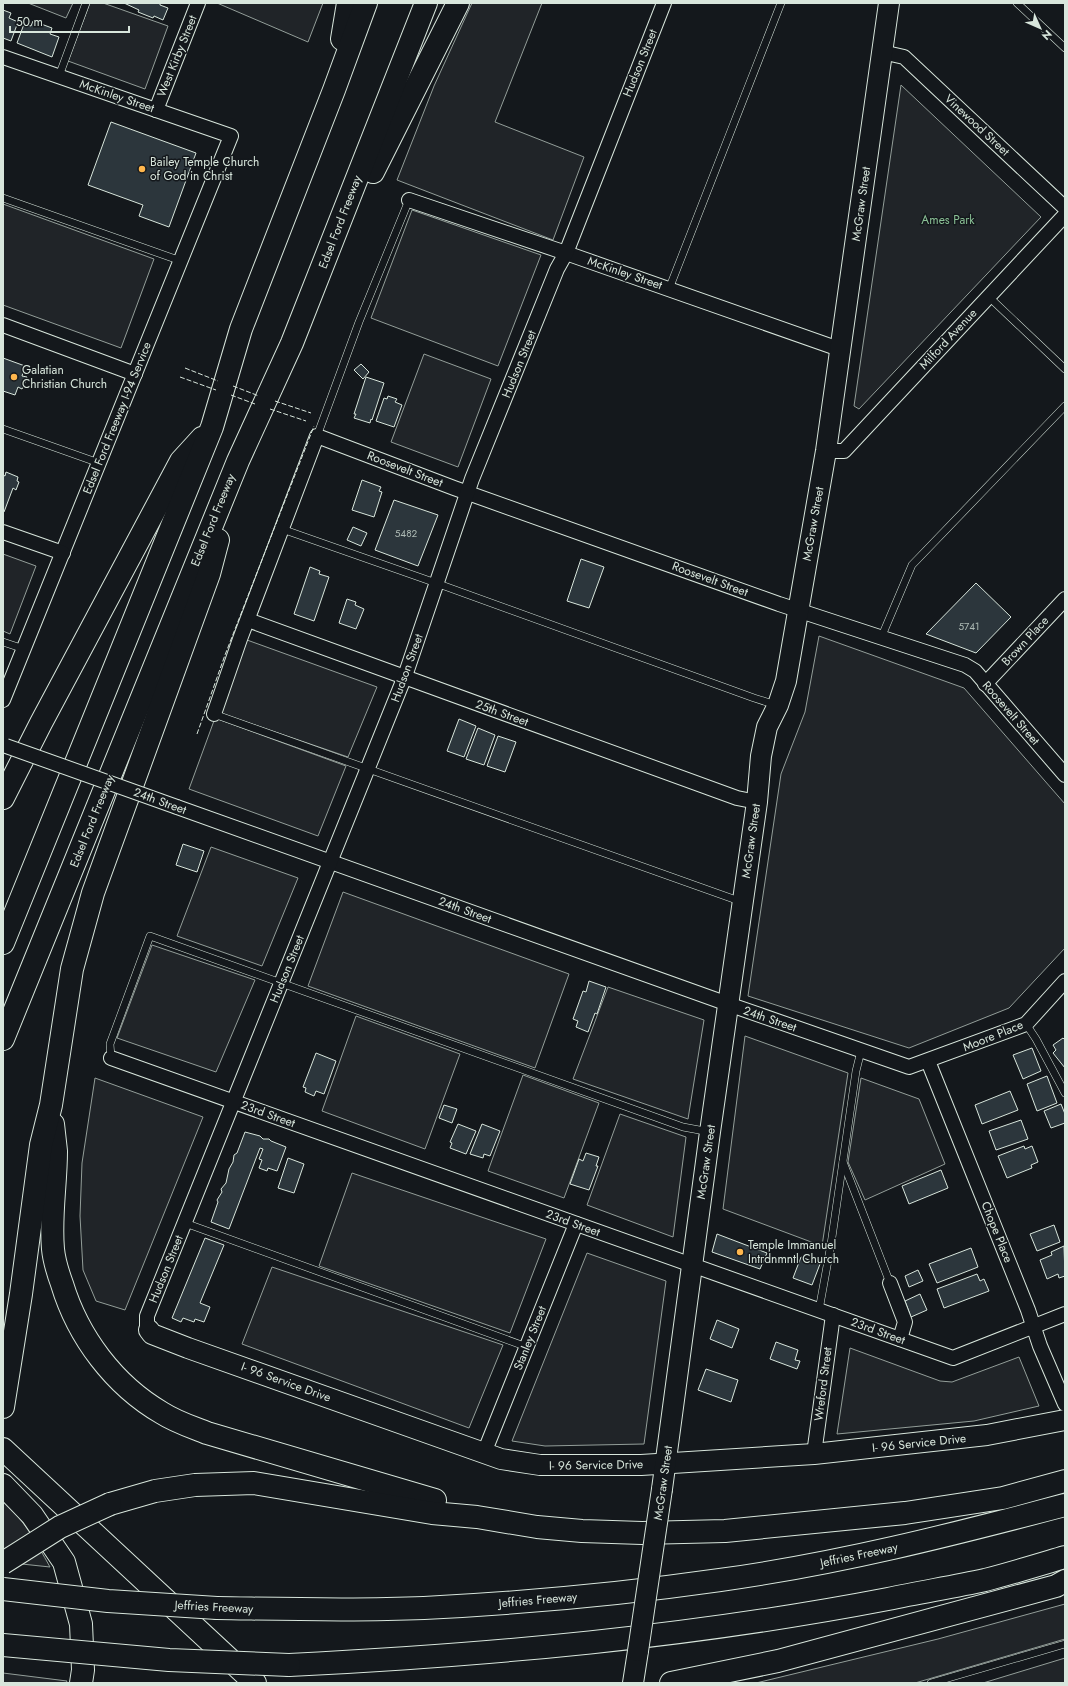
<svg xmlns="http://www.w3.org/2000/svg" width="1068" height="1686" font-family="Jost,sans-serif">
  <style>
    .green { fill: #202428; stroke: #939e99 }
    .building { fill: #2c363c; stroke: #d8e6dc }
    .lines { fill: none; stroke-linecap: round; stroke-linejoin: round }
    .lane-casing { stroke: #d8e6dc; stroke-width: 8 }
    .street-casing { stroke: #d8e6dc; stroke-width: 16 }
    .secondary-casing { stroke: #d8e6dc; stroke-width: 22 }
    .highway-casing { stroke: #d8e6dc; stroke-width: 24 }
    .lane { stroke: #14181c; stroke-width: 7 }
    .street { stroke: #14181c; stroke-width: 14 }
    .secondary { stroke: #14181c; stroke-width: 20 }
    .highway { stroke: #14181c; stroke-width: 22 }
    .street-bridge-casing { stroke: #d8e6dc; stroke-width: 16; stroke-linecap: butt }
    .secondary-bridge-casing { stroke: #d8e6dc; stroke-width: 22; stroke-linecap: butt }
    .highway-bridge-casing { stroke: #d8e6dc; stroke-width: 24; stroke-linecap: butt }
    .street-bridge { stroke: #14181c; stroke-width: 14 }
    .secondary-bridge { stroke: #14181c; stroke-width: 20 }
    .highway-bridge { stroke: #14181c; stroke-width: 22 }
    .fence { stroke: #d8e6dc; stroke-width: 1; stroke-dasharray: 5 2; stroke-linecap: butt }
    .poi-dot { fill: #ffb74d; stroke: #14181c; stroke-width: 1.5 }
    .labels { text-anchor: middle; stroke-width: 3; stroke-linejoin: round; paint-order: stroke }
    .number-label { font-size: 10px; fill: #adbab4 }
    .street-label { font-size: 12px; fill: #d8e6dc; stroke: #14181c }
    .poi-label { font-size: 12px; fill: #d8e6dc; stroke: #14181c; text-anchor: start }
    .park-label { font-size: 12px; fill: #8ac095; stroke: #14181c }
  </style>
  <rect width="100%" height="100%" fill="#14181c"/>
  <g class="green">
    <polygon points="28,3 73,3 66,18"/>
    <polygon points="90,3 103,3 168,26 145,89 68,61"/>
    <polygon points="217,3 323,3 308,42"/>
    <polygon points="472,3 542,3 495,122 584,157 553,240 397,180 434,86"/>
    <polygon points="901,85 1041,217 859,409 854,406"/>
    <polygon points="3,204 154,259 121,348 3,305"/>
    <polygon points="412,210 541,255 498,366 371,318"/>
    <polygon points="424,354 491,379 458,467 391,442"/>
    <polygon points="3,554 36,566 10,634 3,631"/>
    <polygon points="819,636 964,688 1065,804 1065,948 1009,1008 909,1048 748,996 781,774 805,712"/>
    <polygon points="247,640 377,687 348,757 220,713"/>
    <polygon points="215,718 346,766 318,836 189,789"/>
    <polygon points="211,847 298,878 262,966 177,936"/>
    <polygon points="343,892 569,974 535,1068 308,986"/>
    <polygon points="152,945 255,980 216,1072 117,1038"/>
    <polygon points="608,987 704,1020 688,1119 573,1079"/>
    <polygon points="356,1016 460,1054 425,1149 322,1111"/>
    <polygon points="745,1036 848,1073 822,1246 723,1209"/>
    <polygon points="523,1075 599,1103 564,1198 488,1171"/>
    <polygon points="95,1078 203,1117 125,1310 96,1301 83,1270 80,1216 82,1163"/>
    <polygon points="861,1078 919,1099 945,1164 865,1200 848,1162"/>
    <polygon points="620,1114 686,1137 673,1237 587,1205"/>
    <polygon points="352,1173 546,1239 510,1333 319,1266"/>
    <polygon points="587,1253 666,1281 644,1444 545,1446 512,1441"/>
    <polygon points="272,1267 503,1345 469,1428 242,1344"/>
    <polygon points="850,1348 940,1381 952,1382 1019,1357 1039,1406 974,1421 837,1434"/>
    <path d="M3 1501C25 1521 36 1542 50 1567L3 1562Z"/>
    <polygon points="1065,1604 1065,1639 915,1683 756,1683 938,1639"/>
    <polygon points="1065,1658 1065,1683 983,1683"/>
    <polygon points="3,1673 67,1681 66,1683 3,1683"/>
  </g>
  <g class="building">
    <polygon points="124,3 160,3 160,5 168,8 163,20 154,16 153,18 138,12 139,10"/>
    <polygon points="3,10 11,13 9,18 18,22 11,41 3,38"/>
    <polygon points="33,21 52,28 50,34 59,37 52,57 17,43 24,24 31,26"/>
    <polygon points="111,122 196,153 169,227 139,216 143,205 88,185"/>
    <polygon points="3,358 25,366 22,376 27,377 24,385 22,389 18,387 15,395 3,391"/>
    <polygon points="361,364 369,372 363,379 354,370"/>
    <polygon points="366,377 384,383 372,420 371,419 370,423 354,418 356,414 354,414"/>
    <polygon points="388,396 397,399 395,402 402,405 394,427 376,421 384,398 387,399"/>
    <polygon points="6,472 18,477 17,481 19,482 16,490 13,488 4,512 3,511 3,475 5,476"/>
    <polygon points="362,480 381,487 379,491 382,492 374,517 352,510"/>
    <polygon points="394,500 438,515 418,566 375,550"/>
    <polygon points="353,527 367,533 361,546 347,540"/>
    <polygon points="581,559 604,567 589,608 567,601"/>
    <polygon points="310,567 320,571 319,574 329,577 314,621 294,614"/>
    <polygon points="976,583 1011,617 976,653 926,634"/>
    <polygon points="347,599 356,602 355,605 364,609 356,629 339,623"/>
    <polygon points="459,719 476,726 464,757 447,751"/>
    <polygon points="478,728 495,735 484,765 466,759"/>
    <polygon points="498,736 516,742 505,772 487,766"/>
    <polygon points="183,844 204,851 197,872 176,865"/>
    <polygon points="589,981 606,987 597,1014 595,1013 588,1032 576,1027 578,1021 573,1019 583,991 586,992"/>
    <polygon points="1063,1038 1065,1040 1065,1068 1053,1053 1056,1050 1053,1045"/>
    <polygon points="1032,1048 1041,1071 1023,1079 1013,1055"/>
    <polygon points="316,1053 336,1061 324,1094 316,1091 314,1096 305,1092 306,1088 303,1087"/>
    <polygon points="1047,1076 1057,1103 1037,1111 1027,1084"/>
    <polygon points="1010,1091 1018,1110 982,1124 975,1105"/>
    <polygon points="1061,1104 1065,1114 1065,1123 1051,1128 1044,1111"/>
    <polygon points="444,1105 457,1109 452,1123 439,1118"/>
    <polygon points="1021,1120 1028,1139 996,1150 989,1131"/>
    <polygon points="458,1124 476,1131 466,1154 450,1148 452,1143 450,1142"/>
    <polygon points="482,1124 500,1131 490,1156 484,1154 483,1158 470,1154"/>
    <polygon points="245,1132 260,1136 263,1139 269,1139 271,1141 286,1147 277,1171 268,1168 267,1171 259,1168 262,1160 259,1159 263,1149 260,1148 229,1229 211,1222 218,1202 217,1200 222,1192 221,1189 226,1183 229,1169 233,1162 234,1155 237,1153"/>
    <polygon points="1024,1146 1025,1149 1032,1146 1038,1162 1031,1165 1032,1168 1007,1178 998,1156"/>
    <polygon points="586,1153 599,1157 596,1166 598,1166 589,1190 570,1184 579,1159 583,1161"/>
    <polygon points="288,1158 304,1164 294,1193 278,1188"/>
    <polygon points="941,1170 948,1188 909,1204 902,1186"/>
    <polygon points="1054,1225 1060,1242 1037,1251 1030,1234"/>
    <polygon points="717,1234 767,1253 760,1269 712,1252"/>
    <polygon points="205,1238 224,1245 200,1303 210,1307 204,1322 195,1319 194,1322 183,1318 181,1322 172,1318"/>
    <polygon points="1064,1246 1065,1276 1059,1278 1058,1274 1047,1279 1040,1260 1052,1255 1051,1252"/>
    <polygon points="971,1248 978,1267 937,1283 929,1264"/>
    <polygon points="801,1257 820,1264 812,1285 793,1278"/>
    <polygon points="918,1270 923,1281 909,1287 905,1276"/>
    <polygon points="977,1274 980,1281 984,1279 989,1291 944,1308 937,1289"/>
    <polygon points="920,1294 927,1310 911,1317 905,1301"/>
    <polygon points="717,1320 739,1329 732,1348 710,1339"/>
    <polygon points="776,1342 798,1350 795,1360 800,1361 797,1369 770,1359"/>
    <polygon points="706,1369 738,1380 731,1402 698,1390"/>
  </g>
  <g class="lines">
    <g class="lane-casing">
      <g id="lane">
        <polyline points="1017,3 1065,48"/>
        <polyline points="59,76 86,3"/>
        <polyline points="3,198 181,261"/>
        <polyline points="669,289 781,3"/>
        <polyline points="988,296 1065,369"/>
        <polyline points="3,429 99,463"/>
        <polyline points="317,436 359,322 409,200"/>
        <polyline points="282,529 436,583 754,698 776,705"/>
        <polyline points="881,638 912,565 1065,406"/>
        <polyline points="3,642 24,649"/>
        <polyline points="214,714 742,902"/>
        <polyline points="1026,1024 1036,1039 1065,1093"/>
        <polyline points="111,1058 110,1044 150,936 683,1127 710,1132"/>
        <polyline points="843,1162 890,1283"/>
        <polyline points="185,1223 527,1347"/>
        <polyline points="819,1310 831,1244 856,1071 861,1051"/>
        <polyline points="931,1683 1065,1644"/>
      </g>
    </g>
    <g class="street-casing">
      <g id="street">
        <polyline points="882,52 904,57 1065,208"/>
        <polyline points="3,57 231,136 3,700"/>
        <polyline points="156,110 198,3"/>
        <polyline points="409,200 566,253 839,349"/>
        <polyline points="3,325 135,374"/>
        <polyline points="826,451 844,451 1065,215"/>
        <polyline points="3,532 63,553"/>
        <polyline points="248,620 737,798 757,802"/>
        <polyline points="985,684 1065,599"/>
        <polyline points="214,714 240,639 317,436 454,488 779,604 965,665 975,671 1065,775"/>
        <polyline points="177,807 728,1004 909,1067 1026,1024 1065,981"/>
        <polyline points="111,1058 953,1358 1065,1314"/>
        <polyline points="928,1061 1028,1310 1040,1346 1065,1404"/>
        <polyline points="890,1283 905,1322 900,1339"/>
        <polyline points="149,1330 147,1325 147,1316 405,676 472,479 557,269 566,253 664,3"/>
        <polyline points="484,1453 576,1224"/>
        <polyline points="814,1454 833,1315"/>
      </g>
    </g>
    <g class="secondary-casing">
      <g id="secondary">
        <polyline points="149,1330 152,1334 188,1348 501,1459 540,1465 641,1465 814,1454 987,1435 1065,1420"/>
        <polyline points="662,1489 710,1132 757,802 761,756 767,727 778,705 786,681 826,451 889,3"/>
        <polyline points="633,1683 638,1651"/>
      </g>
    </g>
    <g class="highway-casing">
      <g id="highway">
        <polyline points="342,39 348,3"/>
        <polyline points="373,172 458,3"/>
        <polyline points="3,798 41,723 181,461 202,438"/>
        <polyline points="3,943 212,427 241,329 334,90 366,3"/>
        <polyline points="3,1039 238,461 292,343 426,3"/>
        <path d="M53 1124C54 1133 55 1142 56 1151 56 1184 50 1216 53 1249 54 1260 58 1273 62 1284 78 1337 114 1385 162 1413 176 1422 192 1427 207 1433L435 1500"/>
        <polyline points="3,1407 21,1294 41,1145 51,1105 72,969 93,893 209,574 218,540"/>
        <polyline points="3,1449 255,1683"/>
        <polyline points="3,1485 32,1515 64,1562 81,1624 83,1670 81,1683"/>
        <polyline points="110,1504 155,1491 195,1485 254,1483 432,1513 477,1517 537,1527 582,1531 642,1533 725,1531 905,1513 1003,1498 1065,1481"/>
        <path d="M217 1608C286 1609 355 1611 424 1608 523 1603 622 1594 720 1580 837 1564 951 1535 1065 1505"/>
        <path d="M289 1665C490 1655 690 1637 888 1599 921 1592 953 1587 985 1580 1012 1573 1038 1565 1065 1557"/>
        <polyline points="671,1683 778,1661 1056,1586 1065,1581"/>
      </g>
    </g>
    <use href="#lane" class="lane"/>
    <use href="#street" class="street"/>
    <use href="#secondary" class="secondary"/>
    <use href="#highway" class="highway"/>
    <g class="street-bridge-casing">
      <polyline id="street-bridge" points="6,746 177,807"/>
    </g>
    <g class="secondary-bridge-casing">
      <polyline id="secondary-bridge" points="638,1651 662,1489"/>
    </g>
    <g class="highway-bridge-casing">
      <g id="highway-bridge">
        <polyline points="3,1563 60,1527 110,1504"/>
        <polyline points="3,1589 108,1601 217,1608"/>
        <polyline points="3,1645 169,1660 289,1665"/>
      </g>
    </g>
    <use href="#street-bridge" class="street-bridge"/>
    <use href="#secondary-bridge" class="secondary-bridge"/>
    <use href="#highway-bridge" class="highway-bridge"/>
    <g class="fence">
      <polyline points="185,368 218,381"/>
      <polyline points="180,377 216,390"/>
      <polyline points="233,386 259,396"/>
      <polyline points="231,395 255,404"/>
      <polyline points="275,401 311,413"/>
      <polyline points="270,409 306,421"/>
      <polyline points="197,734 225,655 314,426"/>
    </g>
  </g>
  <g class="poi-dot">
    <circle cx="142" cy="169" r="4"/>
    <circle cx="14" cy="377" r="4"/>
    <circle cx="740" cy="1252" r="4"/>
  </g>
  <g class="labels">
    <g class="number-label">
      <text x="406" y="537">5482</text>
      <text x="969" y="630">5741</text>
    </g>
    <g class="street-label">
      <text transform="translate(177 56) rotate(-68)" y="4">West Kirby Street</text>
      <text transform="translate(640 63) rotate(-68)" y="4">Hudson Street</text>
      <text transform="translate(117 96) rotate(19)" y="4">McKinley Street</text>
      <text transform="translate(977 125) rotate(43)" y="4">Vinewood Street</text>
      <text transform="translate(861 204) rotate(-82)" y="4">McGraw Street</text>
      <text transform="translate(340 222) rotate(-69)" y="4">Edsel Ford Freeway</text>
      <text transform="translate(625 273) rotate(19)" y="4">McKinley Street</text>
      <text transform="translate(948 339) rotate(-47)" y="4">Milford Avenue</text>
      <text transform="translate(519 364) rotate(-68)" y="4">Hudson Street</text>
      <text transform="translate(117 418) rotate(-68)" y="4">Edsel Ford Freeway I-94 Service</text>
      <text transform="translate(405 469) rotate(21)" y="4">Roosevelt Street</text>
      <text transform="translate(213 520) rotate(-68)" y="4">Edsel Ford Freeway</text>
      <text transform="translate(813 524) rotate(-80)" y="4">McGraw Street</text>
      <text transform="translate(710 579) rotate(20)" y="4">Roosevelt Street</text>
      <text transform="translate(1025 641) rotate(-47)" y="4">Brown Place</text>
      <text transform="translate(407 668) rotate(-70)" y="4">Hudson Street</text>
      <text transform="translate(502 713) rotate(20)" y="4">25th Street</text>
      <text transform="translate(1011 713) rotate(49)" y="4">Roosevelt Street</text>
      <text transform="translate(160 801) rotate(20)" y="4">24th Street</text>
      <text transform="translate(92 821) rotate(-68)" y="4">Edsel Ford Freeway</text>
      <text transform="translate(751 841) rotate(-82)" y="4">McGraw Street</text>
      <text transform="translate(465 910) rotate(20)" y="4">24th Street</text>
      <text transform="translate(287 969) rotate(-68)" y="4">Hudson Street</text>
      <text transform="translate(770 1019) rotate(19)" y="4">24th Street</text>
      <text transform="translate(993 1036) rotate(-22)" y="4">Moore Place</text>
      <text transform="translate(268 1114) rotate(20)" y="4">23rd Street</text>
      <text transform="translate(706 1162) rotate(-82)" y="4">McGraw Street</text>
      <text transform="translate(573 1223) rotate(20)" y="4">23rd Street</text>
      <text transform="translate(997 1232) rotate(68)" y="4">Chope Place</text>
      <text transform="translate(166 1269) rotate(-68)" y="4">Hudson Street</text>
      <text transform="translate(878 1331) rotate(20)" y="4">23rd Street</text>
      <text transform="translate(530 1338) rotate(-68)" y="4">Stanley Street</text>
      <text transform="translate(286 1382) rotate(20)" y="4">I- 96 Service Drive</text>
      <text transform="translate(823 1384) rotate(-83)" y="4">Wreford Street</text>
      <text transform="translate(919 1443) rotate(-6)" y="4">I- 96 Service Drive</text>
      <text transform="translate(596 1465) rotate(-1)" y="4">I- 96 Service Drive</text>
      <text transform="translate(663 1483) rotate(-82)" y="4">McGraw Street</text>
      <text transform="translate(859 1555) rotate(-12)" y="4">Jeffries Freeway</text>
      <text transform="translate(538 1600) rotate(-5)" y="4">Jeffries Freeway</text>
      <text transform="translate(214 1607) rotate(3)" y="4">Jeffries Freeway</text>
    </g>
    <g class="poi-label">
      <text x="150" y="166">Bailey Temple Church<tspan x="150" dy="14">of God in Christ</tspan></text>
      <text x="22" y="374">Galatian<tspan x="22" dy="14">Christian Church</tspan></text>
      <text x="748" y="1249">Temple Immanuel<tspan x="748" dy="14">Intrdnmntl Church</tspan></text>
    </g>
    <g class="park-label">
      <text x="948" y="224">Ames Park</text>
    </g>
  </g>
  <rect width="1068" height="1686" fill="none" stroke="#d8e6dc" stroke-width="8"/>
  <g transform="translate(1040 28) rotate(135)" stroke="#14181c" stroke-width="3" paint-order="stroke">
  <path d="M0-3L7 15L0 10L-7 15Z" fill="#d8e6dc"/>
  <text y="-6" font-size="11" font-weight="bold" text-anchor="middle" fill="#d8e6dc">N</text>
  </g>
  <path d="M10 26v6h119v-6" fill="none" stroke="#d8e6dc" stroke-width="2"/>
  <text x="16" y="26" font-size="12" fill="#d8e6dc" stroke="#14181c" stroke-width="3" paint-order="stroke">50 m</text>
</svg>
